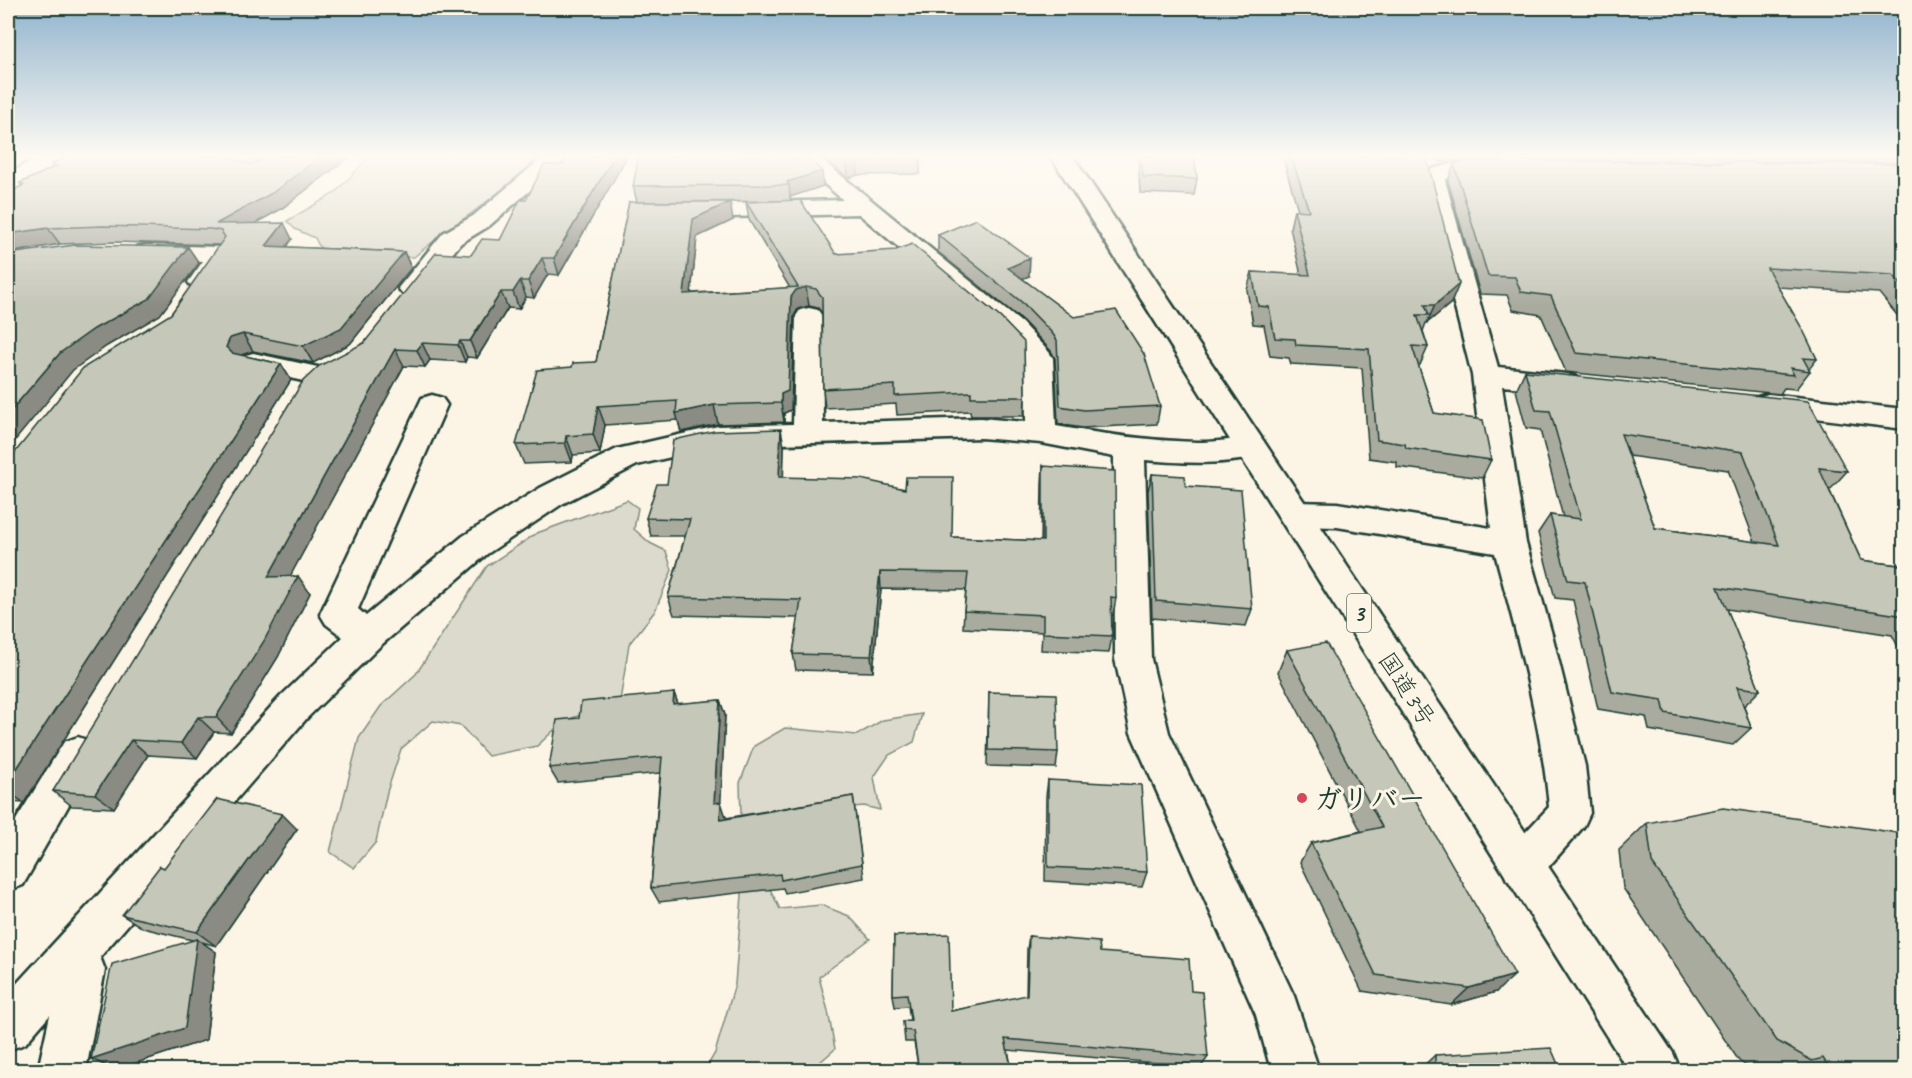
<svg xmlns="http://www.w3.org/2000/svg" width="1912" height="1078" font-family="Caveat,'Klee One',sans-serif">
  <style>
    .green { fill: #dcdacc; stroke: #7e8c80; stroke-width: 1.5 }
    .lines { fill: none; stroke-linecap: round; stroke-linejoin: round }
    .minor-casing { stroke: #1f3d34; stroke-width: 5 }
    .highway-casing { stroke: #1f3d34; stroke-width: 5 }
    .minor { fill: #fcf5e5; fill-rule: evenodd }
    .highway { fill: #fcf5e5; fill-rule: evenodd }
    .wall { fill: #a9ab9f; stroke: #1f3d34; stroke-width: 1.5; fill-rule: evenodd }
    .shaded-wall { fill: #8a8b82; stroke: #1f3d34; stroke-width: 1.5 }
    .building { fill: #c5c7b9; stroke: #1f3d34; stroke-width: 1.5; fill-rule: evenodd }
    .poi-dot { fill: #d1495b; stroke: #fcf5e5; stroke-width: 2 }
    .labels { text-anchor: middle; stroke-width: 6; stroke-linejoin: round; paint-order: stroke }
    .shield { fill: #fcf5e5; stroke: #617469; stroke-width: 1.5 }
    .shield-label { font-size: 22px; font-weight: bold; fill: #1f3d34 }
    .street-label { font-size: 24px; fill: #1f3d34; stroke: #fcf5e5 }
    .near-poi-label { font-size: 28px; font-weight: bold; fill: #1f3d34; stroke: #fcf5e5; text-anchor: start }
  </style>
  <rect width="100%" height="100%" fill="#fcf5e5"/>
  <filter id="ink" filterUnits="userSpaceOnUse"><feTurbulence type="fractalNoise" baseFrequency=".0167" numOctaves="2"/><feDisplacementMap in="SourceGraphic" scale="12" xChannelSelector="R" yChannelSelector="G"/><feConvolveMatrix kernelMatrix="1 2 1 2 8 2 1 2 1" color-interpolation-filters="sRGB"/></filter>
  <g filter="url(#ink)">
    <g class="green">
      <path d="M371 155H535L538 157C501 196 455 222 414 257H339L320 248 315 238 295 229 287 221 335 193Z"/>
      <polygon points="627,500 638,508 634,529 650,543 666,551 672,570 655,611 629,644 620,701 564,721 537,746 488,756 461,726 433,721 401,749 387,792 376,842 354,868 330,852 359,738 381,706 416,674 487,566 537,533"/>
      <polygon points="922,714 914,742 889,755 874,777 880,810 864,806 829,809 764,877 780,909 821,905 849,916 870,939 819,977 828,1011 835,1049 811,1070 705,1070 715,1053 735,984 743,882 740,783 754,746 785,728 857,735 883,720"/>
    </g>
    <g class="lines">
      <g class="minor-casing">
        <g id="minor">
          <polygon points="39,155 65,155 62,160 16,190 8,192 8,175"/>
          <polygon points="546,155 571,155 489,226 461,243 420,293 411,296 402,293 398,288 443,233 473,216"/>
          <path d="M791 155H816L1022 323 1049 352 1053 358 1056 426C1103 434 1150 441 1198 442 1220 443 1242 435 1263 441L1267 448 1263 455C1224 466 1184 463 1145 460L1151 659 1169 733 1294 996 1319 1070H1271L1256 1015 1131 733 1115 659 1114 457 1041 443 981 438 718 446 637 465 562 504 487 554 380 646 307 718 100 957 105 970 86 1070H38L50 1015 25 1044 8 1050V993L281 696 343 637 326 624 320 614 422 398 432 395 442 398 447 405 358 609 366 616 463 536 540 488 617 449 718 426 793 424 796 316 800 310 809 308 818 310 822 316 823 423 981 418 1026 422 1025 360 1002 335 859 214 688 218 680 216 676 211 680 206 688 204 843 200Z"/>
          <path d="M1463 161 1504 163 1507 168 1504 173C1484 178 1464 171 1445 180L1498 367 1567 374 1577 377 1581 383 1577 389 1567 392 1502 386 1526 543 1553 638 1585 766 1590 813 1584 826 1537 880 1522 886 1507 880 1501 866 1507 852 1549 807C1541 721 1517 636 1495 553L1337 527 1295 526 1284 522 1279 514 1284 506 1295 502 1337 503 1491 528 1472 375 1422 178 1432 169Z"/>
          <polygon points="146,245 221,247 230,249 233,254 210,287 201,290 192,287 188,282 203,261 137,257 134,252 137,247"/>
          <polygon points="253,353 327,369 331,375 327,381 317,384 243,368 239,362 243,356"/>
          <polygon points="1768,394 1904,409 1904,429 1758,411 1753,404 1758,397"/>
          <polygon points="78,737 92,742 98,754 23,885 8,891 8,833 64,742"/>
        </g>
      </g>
      <g class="highway-casing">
        <polygon id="highway" points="1050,155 1072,155 1673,1053 1680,1070 1628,1070"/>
      </g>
      <use href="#minor" class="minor"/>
      <use href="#highway" class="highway"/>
    </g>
    <g class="wall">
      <polygon points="241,155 348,155 349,157 281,209 255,223 292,239 287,247 404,252 411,268 350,344 313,363 253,351 241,355 281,364 291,380 24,803 9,802 8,805 8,461 171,314 220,245 114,242 60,244 8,253 8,254 8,193 22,186 20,183 53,168 51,164 249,164 259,162"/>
      <polygon points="568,155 628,155 559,275 548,274 534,298 526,297 519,309 508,308 477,358 467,357 465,362 430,360 425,367 404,366 290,576 310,593 278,657 231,733 214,732 197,758 148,755 114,808 72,806 53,791 364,343 471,255 500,240 526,200 563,165"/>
      <polygon points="820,155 921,155 920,174 858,175 848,178"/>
      <polygon points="1138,155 1194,155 1197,179 1194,195 1140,193"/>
      <polygon points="1282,155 1417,155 1459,284 1451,303 1427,323 1426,323 1423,331 1428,347 1420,365 1418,365 1434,413 1491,460 1482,478 1397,467 1397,462 1369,458 1362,368 1291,364 1289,358 1270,356 1264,325 1253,324 1247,290 1252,272 1301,275 1290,228 1294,210 1298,210"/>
      <polygon points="1428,155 1905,155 1905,163 1460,159 1441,162"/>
      <polygon points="799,162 822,171 823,186 790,197 791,201 637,202 633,186"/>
      <polygon points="1454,164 1905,164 1905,325 1879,293 1778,287 1817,359 1809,369 1810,371 1796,389 1784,388 1780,394 1566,372 1541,315 1513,310 1507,295 1480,294 1448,181"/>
      <polygon points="629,202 733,220 697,237 691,293 790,288 749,220 746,202 836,254 1025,397 1024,416 971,416 970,411 897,415 896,404 825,408 823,389 822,313 818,308 809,306 798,309 794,316 791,410 784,413 784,422 718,424 681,432 678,420 605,425 600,453 573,455 572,462 524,464 516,445 572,367 596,362"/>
      <polygon points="938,235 1029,276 1022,278 1160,406 1157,424 1082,428 1058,424 1055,358 1051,351 1023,321 938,252"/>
      <path d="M1525 371 1847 471 1830 490 1829 489 1861 560 1905 566V660L1892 635 1727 609 1760 690 1744 706 1751 728 1733 745 1649 730 1646 717 1598 709 1573 600 1555 598 1538 533 1550 515 1563 517 1540 430 1526 428 1516 390ZM1629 456 1728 470 1755 542 1655 528Z"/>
      <polygon points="784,446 783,477 953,537 1041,541 1042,483 1043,466 1116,598 1113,615 1111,615 1112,636 1109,653 1041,650 1042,632 963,628 964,611 966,590 881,589 873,672 796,670 793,654 799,618 674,615 668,597 685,536 651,536 646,518 667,484"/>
      <polygon points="1152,474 1186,486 1252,609 1246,626 1152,618 1148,491"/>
      <polygon points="1287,650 1496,992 1451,1005 1362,991 1300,862 1311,843 1361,831 1278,672"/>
      <polygon points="989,692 1058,752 1056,768 987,766"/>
      <polygon points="674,693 678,704 720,700 725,715 720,802 726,818 853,796 864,878 785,893 783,888 659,902 651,888 660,773 558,783 549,768 579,718"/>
      <polygon points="1048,780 1147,872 1142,887 1045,881 1046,796"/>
      <polygon points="1647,823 1905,1071 1754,1071 1739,1061 1623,888 1619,850"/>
      <polygon points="297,829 216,946 202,942 216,952 206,1040 115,1070 91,1059 192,940 143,928 122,915 164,868"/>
      <polygon points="894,936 951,1011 1026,996 1027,949 1029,936 1100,952 1191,991 1208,1057 1201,1067 1008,1050 1012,1071 919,1071 914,1042 905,1042 903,1021 910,1020 908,1006 895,1007 893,995"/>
      <polygon points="1435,1055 1561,1071 1418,1071"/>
    </g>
    <g class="shaded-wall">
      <polygon points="323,155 348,155 349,157 281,209 227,239 216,224"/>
      <polygon points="615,155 628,155 559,275 554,258"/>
      <polygon points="920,155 921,155 920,174 919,157"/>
      <polygon points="1443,155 1461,155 1460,159 1441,162"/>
      <polygon points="857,159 858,175 848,178 847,162"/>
      <polygon points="822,171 823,186 790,197 789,185 787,182"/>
      <polygon points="730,202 733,220 697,237 689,313 684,294 693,219"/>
      <polygon points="284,223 292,239 275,262 266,246"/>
      <polygon points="48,228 60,244 8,253 8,254 8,234"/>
      <polygon points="188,247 199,263 160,315 107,346 73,370 8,449 8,414 60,353"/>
      <polygon points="404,252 411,268 350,344 313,363 303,346"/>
      <polygon points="542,258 548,274 534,298 528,281"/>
      <polygon points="1030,258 1029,276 1007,285 1008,268"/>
      <polygon points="520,281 526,297 519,309 513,292"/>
      <polygon points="1459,284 1451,303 1427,323 1435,305"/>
      <polygon points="806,287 809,306 798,309 794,316 791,410 784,413 784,422 781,403 781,394 791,297 796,290"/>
      <polygon points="501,292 508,308 477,358 470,341"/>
      <polygon points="243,334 253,351 241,355 237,363 226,347 230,338"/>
      <polygon points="460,341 467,357 465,362 458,345"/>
      <polygon points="422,343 430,360 425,367 417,350"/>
      <polygon points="395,349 404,366 281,593 268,577"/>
      <polygon points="281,364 291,380 24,803 8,791 8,782"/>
      <polygon points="714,405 718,424 681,432 676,413"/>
      <polygon points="598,406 605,425 600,453 593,434"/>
      <polygon points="781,429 784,446 783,495 779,477"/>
      <polygon points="566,436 573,455 572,462 565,443"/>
      <polygon points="880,572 881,589 873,672 871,656"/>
      <polygon points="298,576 310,593 278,657 231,733 216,717"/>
      <polygon points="674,693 680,709 673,704"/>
      <polygon points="720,700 725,715 720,818 714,803"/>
      <polygon points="198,717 214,732 197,758 181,743"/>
      <polygon points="131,740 148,755 114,808 95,794"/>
      <polygon points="721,802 726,817 726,834 720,820"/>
      <polygon points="282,814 297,829 216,946 197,932"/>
      <polygon points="197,939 216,952 206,1040 115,1070 91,1059"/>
      <polygon points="1515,975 1496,992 1451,1005 1469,988"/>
    </g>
    <g class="building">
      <polygon points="71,155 221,155 249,164 258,162 263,156 262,155 323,155 272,193 216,224 284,223 266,246 404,252 341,328 303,346 243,334 230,338 226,347 232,353 281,364 8,782 8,461 83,368 171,314 225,237 221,231 211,229 103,226 48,228 8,234 8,196 9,195 8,195 8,193 24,185 20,183 57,166 51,164"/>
      <polygon points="568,155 615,155 554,258 542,258 528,281 520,281 513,292 501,292 470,341 460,341 458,345 422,343 417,350 395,349 268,577 298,576 264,641 216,717 198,717 181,743 131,740 95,794 53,791 303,381 319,366 364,343 436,253 471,255 482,239 500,240 520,200 526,200 544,165 563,165"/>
      <polygon points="639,155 792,155 799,162 801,155 804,155 822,171 787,182 789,185 633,186"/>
      <polygon points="839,155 920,155 919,157 857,159 847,162"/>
      <polygon points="1141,155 1194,155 1197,179 1143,177"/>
      <polygon points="1291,155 1417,155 1427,159 1459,284 1435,305 1425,305 1429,315 1417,315 1428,347 1412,346 1434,413 1483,420 1491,460 1406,448 1405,444 1377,440 1369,349 1296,345 1295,339 1275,338 1269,307 1258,306 1252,272 1310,275 1294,210 1309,211"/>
      <polygon points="1467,160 1905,164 1905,289 1893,275 1767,268 1803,330 1817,359 1803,358 1810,371 1790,368 1794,375 1576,353 1551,296 1521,292 1515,277 1488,276 1454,164"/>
      <polygon points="800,200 836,254 896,250 912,244 1001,318 1024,342 1025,397 971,397 971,392 895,396 895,385 823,389 822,297 816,289 806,287 796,290 791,297 788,391 781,394 781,403 714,405 676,413 677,401 598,406 593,434 566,436 565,443 516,445 537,370 572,367 573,363 596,362 629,202 730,202 693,219 684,294 798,287 746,202"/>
      <polygon points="976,219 1030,258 1008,268 1074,317 1116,310 1144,354 1160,406 1084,410 1060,406 1057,340 1052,333 1024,304 938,235"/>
      <polygon points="75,245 188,247 149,299 94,329 60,353 8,414 8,254"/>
      <path d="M1525 371 1808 401 1847 471 1819 468 1861 560 1905 566V616L1718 587 1760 690 1737 687 1751 728 1665 713 1662 700 1612 692 1585 582 1568 580 1550 515 1581 519 1550 411 1536 410ZM1621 434 1743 452 1779 545 1655 528Z"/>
      <polygon points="781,429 779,477 861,479 905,489 906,477 953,477 952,537 1043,541 1043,466 1115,471 1116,598 1111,597 1112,636 1043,633 1043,615 964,611 968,573 880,572 871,656 793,654 801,600 668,597 690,519 646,518 657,484 667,484 673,440 714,431"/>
      <polygon points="1152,474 1185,476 1186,486 1241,490 1252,609 1156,601"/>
      <polygon points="1326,643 1515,975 1469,988 1376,975 1311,843 1382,827 1287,650"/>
      <polygon points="989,692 1056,694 1058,752 988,750"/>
      <polygon points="674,693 673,704 720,700 714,803 721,802 720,820 853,796 862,864 781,880 780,874 651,888 662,757 549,768 557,720 579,718 581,702"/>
      <polygon points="1048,780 1141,785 1147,872 1048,867"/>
      <polygon points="217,799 282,814 197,932 122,915 160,866 164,868"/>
      <polygon points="1723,808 1905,834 1905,1071 1831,1071 1823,1058 1812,1061 1777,1041 1652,863 1647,823"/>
      <polygon points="949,934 951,1011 1027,995 1029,936 1099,942 1100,952 1189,959 1191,991 1202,992 1208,1057 1005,1039 1012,1071 919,1071 913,1031 904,1030 903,1021 911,1020 907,994 893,995 894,936"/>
      <polygon points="197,939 185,1028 91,1059 112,964"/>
      <polygon points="1551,1048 1561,1071 1435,1071 1435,1055"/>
    </g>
  </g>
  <linearGradient id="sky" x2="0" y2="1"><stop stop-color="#91b4ce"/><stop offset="0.51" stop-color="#fefaf3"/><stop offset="1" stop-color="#fefaf3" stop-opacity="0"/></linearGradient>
  <rect width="1912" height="306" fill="url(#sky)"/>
  <circle class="poi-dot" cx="1302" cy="798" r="6"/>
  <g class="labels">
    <rect class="shield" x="1347" y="594" width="24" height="38" rx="4.5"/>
    <g class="shield-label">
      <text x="1359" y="621">3</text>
    </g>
    <g class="street-label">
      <text transform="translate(1407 689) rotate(57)" y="8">国道3号</text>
    </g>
    <g class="near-poi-label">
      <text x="1314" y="808">ガリバー</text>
    </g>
  </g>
  <rect width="1912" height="1078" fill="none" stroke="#fcf5e5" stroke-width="30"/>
  <rect x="15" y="15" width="1882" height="1048" fill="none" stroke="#1f3d34" stroke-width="2" filter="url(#ink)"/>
</svg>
